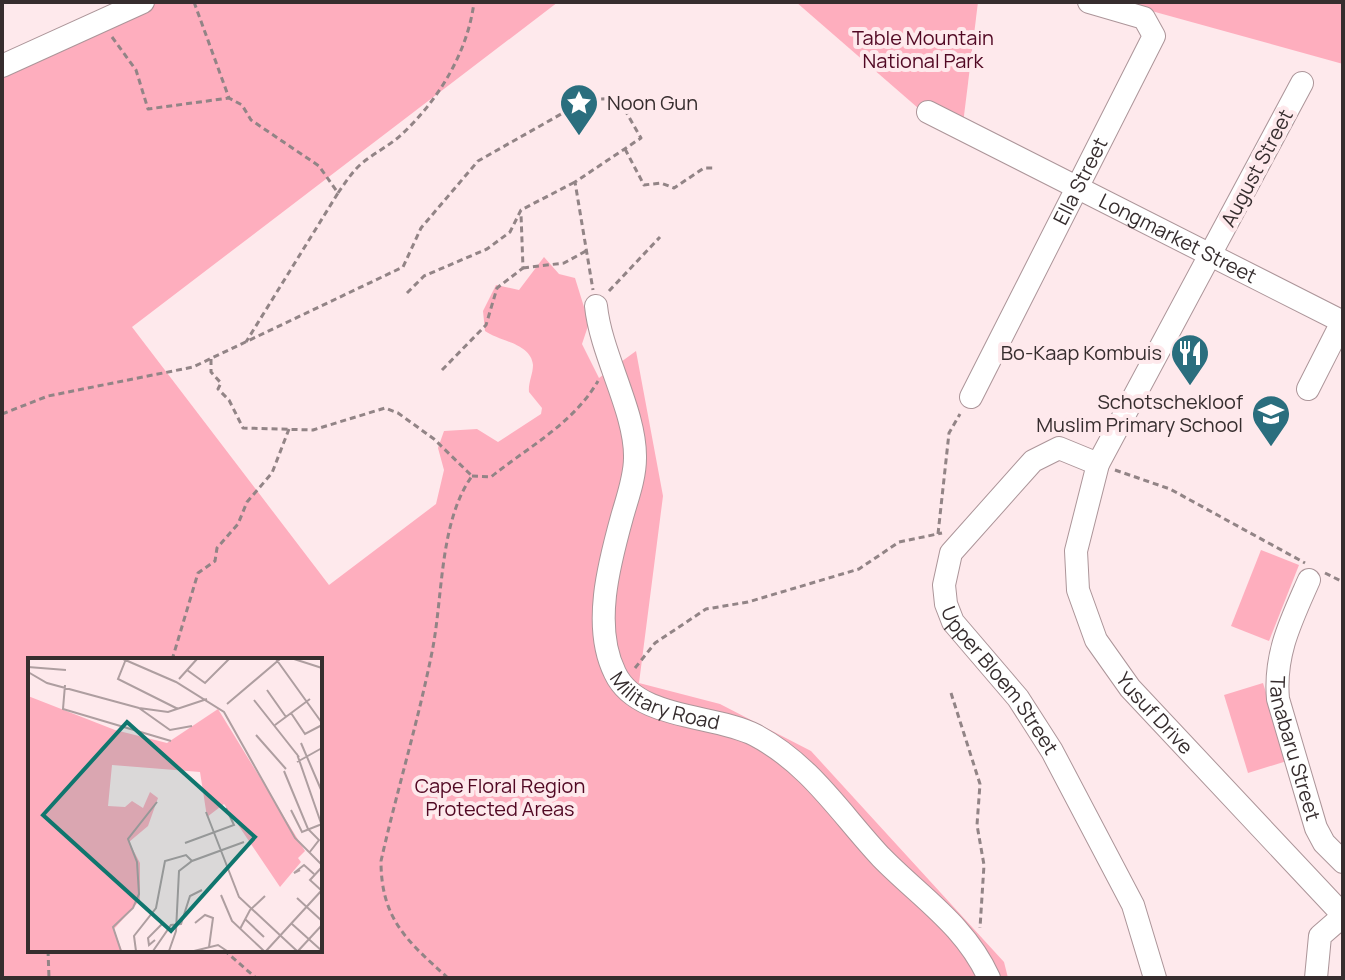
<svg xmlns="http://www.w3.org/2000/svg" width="1345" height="980" font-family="Manrope,sans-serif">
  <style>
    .green { fill: #feaebe; fill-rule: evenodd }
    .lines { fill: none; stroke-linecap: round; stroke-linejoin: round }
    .minor-casing { stroke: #ac9599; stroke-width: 24 }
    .path { stroke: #928486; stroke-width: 3; stroke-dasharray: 6 4; stroke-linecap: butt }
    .minor { stroke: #fff; stroke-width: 22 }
    .labels { text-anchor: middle; stroke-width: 8; stroke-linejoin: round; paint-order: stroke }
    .park-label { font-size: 20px; fill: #510823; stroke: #fee9ec }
    .poi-label { font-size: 20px; fill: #362d2e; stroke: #fee9ec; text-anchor: end }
    .street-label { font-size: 20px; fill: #362d2e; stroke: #fee9ec }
    .inset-road { fill: none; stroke: #ae9ea0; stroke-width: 2 }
    .view { fill: #0f766e; fill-opacity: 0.15; stroke: #0f766e; stroke-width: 4 }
    .inset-edge { fill: none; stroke: #362d2e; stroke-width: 4 }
  </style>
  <rect width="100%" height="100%" fill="#fee9ec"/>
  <g class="green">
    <path d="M158 2H558L132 327 329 585 436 504 444 470 438 448 444 431 477 429 498 442 541 414 542 408 529 392C528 383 533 374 533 365 531 343 498 341 485 331L483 311 496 285 519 290 544 257 559 274 575 278 589 323 582 344 599 378 636 351 663 496 639 683 720 704 811 751 1004 962 1008 978H2V73ZM30 660H320V950H30Z"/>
    <polygon points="796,2 978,2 962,132 933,121"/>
    <polygon points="1119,2 1343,2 1343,64"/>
    <polygon points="1261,550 1299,565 1269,641 1231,626"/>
    <polygon points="1263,683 1287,761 1248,773 1224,695"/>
  </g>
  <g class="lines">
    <g class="minor-casing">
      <g id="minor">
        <polyline points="2,66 143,2"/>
        <path id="s1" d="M1302 83 1098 464 1076 551 1078 590 1096 640 1130 688 1343 915"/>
        <path id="s2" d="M928 112 1343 322"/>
        <path id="s3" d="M596 306C601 355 636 412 635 458 635 478 627 499 622 517 609 564 592 627 615 673 637 720 714 714 755 735 810 764 840 813 881 857 920 897 965 925 989 978"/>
        <polyline points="1308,389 1342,322"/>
        <path id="s4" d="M971 397 1154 36 1144 18 1089 2"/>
        <path id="s5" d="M1098 464 1059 448 1033 461 951 553 944 585 946 604 953 622 1018 698 1052 751 1133 905 1155 978"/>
        <path id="s6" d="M1309 580C1291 621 1274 654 1278 699L1316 828 1324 843 1343 862"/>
        <polyline points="1316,978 1320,936 1343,916"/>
      </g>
    </g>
    <g class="path">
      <polyline points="194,2 229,98 242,105 251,120 319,166 338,193 246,342"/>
      <polyline points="112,37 136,70 148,109 229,98"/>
      <polyline points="625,149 644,185 661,183 674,188 704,168 715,168"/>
      <path d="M338 193C345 183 352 172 361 164 374 153 389 146 401 135 438 101 468 52 474 2"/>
      <polyline points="523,268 564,263 586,251"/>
      <polyline points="609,291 660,237"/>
      <polyline points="407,293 424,276 487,249 510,232 521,210 575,182"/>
      <path d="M211 359V372L221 383 218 389 229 400 243 428 313 430 385 408 398 413 434 439 472 476C440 521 443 592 433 647 419 719 397 790 381 861 381 919 407 941 448 978"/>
      <polyline points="442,370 486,325 497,288 523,268 521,214"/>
      <polyline points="2,414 48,396 193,367 403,267 421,228 478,161 586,100 618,98 641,138 575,182 593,290"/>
      <polyline points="1115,470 1170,489 1305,563"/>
      <path d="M472 476 491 477C528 447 573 424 598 381"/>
      <polyline points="938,534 949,433 960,414"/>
      <polyline points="1325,573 1343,582"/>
      <polyline points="172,660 198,573 215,561 217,548 238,524 247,502 272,473 289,429"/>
      <polyline points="635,668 655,643 706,609 748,602 859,569 899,542 942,533"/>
      <polyline points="951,693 980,784 977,825 984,865 980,928"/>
      <polyline points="48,950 49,978"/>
      <polyline points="224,950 256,978"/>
    </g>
    <use href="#minor" class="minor"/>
  </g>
  <defs>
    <g id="sight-pin" transform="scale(2)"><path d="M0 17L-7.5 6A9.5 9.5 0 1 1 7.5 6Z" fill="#2a6e7e" stroke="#fee9ec"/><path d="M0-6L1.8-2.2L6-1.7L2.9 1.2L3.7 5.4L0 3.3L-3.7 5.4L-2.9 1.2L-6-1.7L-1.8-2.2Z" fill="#fff"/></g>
    <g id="restaurant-pin" transform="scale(2)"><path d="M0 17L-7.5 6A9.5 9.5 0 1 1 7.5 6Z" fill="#2a6e7e" stroke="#fee9ec"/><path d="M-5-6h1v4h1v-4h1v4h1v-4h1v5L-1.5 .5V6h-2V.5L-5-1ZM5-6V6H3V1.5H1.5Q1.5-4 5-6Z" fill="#fff"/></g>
    <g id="school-pin" transform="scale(2)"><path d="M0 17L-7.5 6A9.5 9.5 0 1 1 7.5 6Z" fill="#2a6e7e" stroke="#fee9ec"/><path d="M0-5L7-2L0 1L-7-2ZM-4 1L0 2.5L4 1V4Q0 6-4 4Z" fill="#fff"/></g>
  </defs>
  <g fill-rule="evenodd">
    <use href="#sight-pin" x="579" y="103"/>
    <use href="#restaurant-pin" x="1190" y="353"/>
    <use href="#school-pin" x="1271" y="414"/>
  </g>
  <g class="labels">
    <g class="park-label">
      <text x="923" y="45">Table Mountain<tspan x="923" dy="23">National Park</tspan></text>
      <text x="500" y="793">Cape Floral Region<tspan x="500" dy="23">Protected Areas</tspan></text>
    </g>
    <g class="poi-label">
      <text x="607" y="110" text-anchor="start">Noon Gun</text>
      <text x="1162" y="360">Bo-Kaap Kombuis</text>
      <text x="1243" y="409">Schotschekloof<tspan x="1243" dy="23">Muslim Primary School</tspan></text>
    </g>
    <g class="street-label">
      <text transform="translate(1257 168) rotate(-62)" y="7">August Street</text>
      <text dy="7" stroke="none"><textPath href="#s4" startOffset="242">Ella Street</textPath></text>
      <text dy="7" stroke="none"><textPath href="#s2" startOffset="280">Longmarket Street</textPath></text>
      <text dy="7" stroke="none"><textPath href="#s5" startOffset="340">Upper Bloem Street</textPath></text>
      <text dy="7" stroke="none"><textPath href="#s3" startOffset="438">Military Road</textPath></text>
      <text dy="7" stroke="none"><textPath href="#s1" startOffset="708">Yusuf Drive</textPath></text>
      <text dy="7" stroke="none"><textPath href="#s6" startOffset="176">Tanabaru Street</textPath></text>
    </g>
  </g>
  <g transform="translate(28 658)">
    <rect width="294" height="294" fill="#fee9ec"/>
    <path d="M0 38 87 72 139 85 190 51 277 193 270 200 273 204 252 229 196 146 179 159 172 114 84 107 80 148 97 149 104 143 115 150 122 134 130 140 120 168 101 184 112 205V242L86 271 94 293H0Z" fill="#feaebe"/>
    <path class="inset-road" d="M95 1 148 24 196 54 267 180 294 207M98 1 90 21 150 51M248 1 294 65M266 1 294 10M0 9 38 12M159 12 177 25 201 1M0 14 19 25 111 50 140 54 179 41M151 21 169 1M37 27 35 51 143 83M239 32 258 59M226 42 271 99M199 46 252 1M111 50 142 72 164 68M263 55 277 76 294 67M247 67 282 41M228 77 258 111M273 85 294 134M269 96 294 168M269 104 294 90M256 113 280 171 291 182 281 195M263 152 274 174 294 166M178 154 211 239 269 293M157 185 206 167 198 150M294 209 282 222 294 233M272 212 266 215 276 207 286 216M193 237 204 263 236 293M269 240 294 263M217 261 236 279M167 265 177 257 185 260 181 289M264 266 294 293M212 271 222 252 237 238M127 282 121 287 120 280 134 266M93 293 85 269 105 250 111 236 109 204 100 181 129 144M108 293 106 278 128 250 137 203 158 197 164 203M125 293 143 267 153 266 162 238 174 232M141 293 148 273 151 213 164 203 216 184M166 293 190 287 199 293M238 293 294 232M270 293 294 267"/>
    <path class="view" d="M99 64 227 179 143 273 15 157Z"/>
    <rect width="294" height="294" class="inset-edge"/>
  </g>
  <rect width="1345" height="980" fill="none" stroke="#362d2e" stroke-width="8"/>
</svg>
